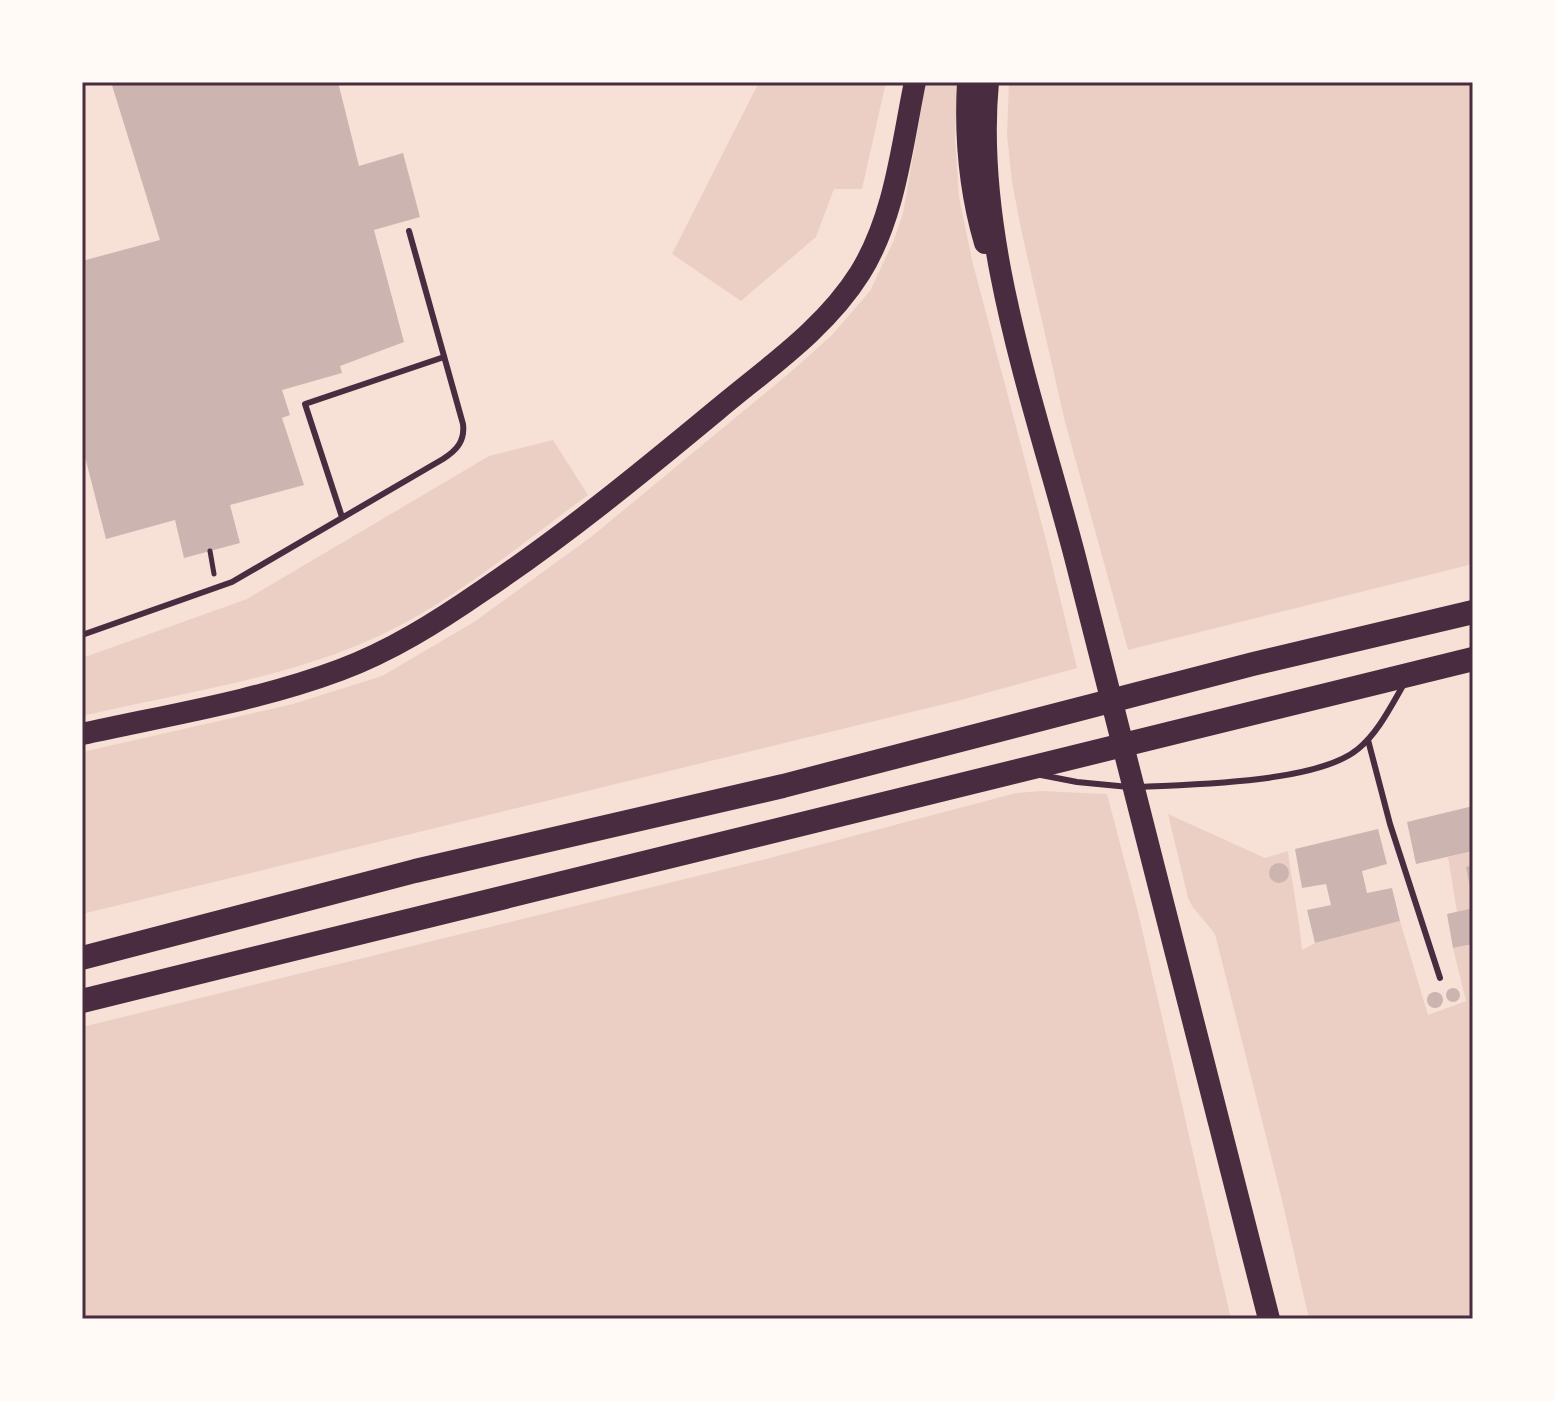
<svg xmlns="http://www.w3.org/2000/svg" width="1555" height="1401" font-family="Manrope,sans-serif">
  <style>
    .green { fill: #ebcfc5 }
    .building { fill: #ccb4b1 }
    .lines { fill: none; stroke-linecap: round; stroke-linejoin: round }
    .path { stroke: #4a2c40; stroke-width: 5 }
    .service { stroke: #4a2c40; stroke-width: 6 }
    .trunk { stroke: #4a2c40; stroke-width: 22 }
    .motorway { stroke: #4a2c40; stroke-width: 24 }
    .neatline { fill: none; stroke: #4a2c40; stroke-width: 3 }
  </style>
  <rect width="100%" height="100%" fill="#f7e1d7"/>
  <g class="green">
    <polygon points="759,82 886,82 862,189 834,189 816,237 741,301 672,254"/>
    <polygon points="926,82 958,82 955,137 959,197 972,260 1046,540 1077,668 961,700 82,914 82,752 293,704 382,676 474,622 591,537 793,370 832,335 870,291 894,240 903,213"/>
    <polygon points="1009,82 1473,82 1473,564 1128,650 1065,422 1021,229 1012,182 1007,135"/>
    <path d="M553 440 588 495C522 543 456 600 381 635 290 678 180 693 82 716V658L247 599 489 456Z"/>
    <polygon points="1042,791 1107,794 1138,912 1231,1319 82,1319 82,1027 758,861 1016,793"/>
    <path d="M1168 814 1265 858 1288 851C1292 884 1299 916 1302 950L1315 943 1400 921 1428 1015 1466 1001 1453 948 1473 944V1319H1309L1281 1196 1215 934 1192 906 1188 898Z"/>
    <polygon points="1473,851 1473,908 1457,912 1448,857"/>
  </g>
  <g class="building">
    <polygon points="111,82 338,82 359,166 403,153 420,217 374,230 404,342 340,366 342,373 282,390 290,415 282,418 304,485 230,505 240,543 184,558 175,520 106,539 82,445 82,261 160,240"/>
    <polygon points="1473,806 1473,851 1416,864 1407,822"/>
    <polygon points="1378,829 1387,864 1362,871 1367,893 1392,888 1400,921 1315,943 1307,910 1331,905 1326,884 1302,888 1295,849"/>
    <circle cx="1279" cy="873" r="10"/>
    <polygon points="1473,865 1473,896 1472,897 1466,867"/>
    <polygon points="1473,908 1473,944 1453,948 1447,914"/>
    <circle cx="1453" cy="995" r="7"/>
    <circle cx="1435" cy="1000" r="8"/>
  </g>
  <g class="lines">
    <polyline class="path" points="210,551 214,574"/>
    <g class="service">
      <polyline points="342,517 305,404 444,357"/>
      <path d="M82 635 232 582 443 459C457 450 465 441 463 424L409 231"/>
      <polyline points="1368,740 1390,824 1440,978"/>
      <polyline points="1041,775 1077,782 1129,787"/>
      <path d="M1140 787C1194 784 1317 783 1358 749 1378 733 1391 706 1404 684"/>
    </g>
    <g class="trunk">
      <path d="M968 82C965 136 970 192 985 243"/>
      <path d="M988 82C973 239 1036 407 1075 557 1139 811 1204 1065 1269 1319"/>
      <path d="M82 734C168 715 257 701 340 670 391 651 437 622 482 591 564 536 641 473 717 410 767 368 825 329 860 273 895 217 902 145 915 82"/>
    </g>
    <g class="motorway">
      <polyline points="82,958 415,871 783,786 1253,664 1473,612"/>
      <polyline points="82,1001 1473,659"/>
    </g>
  </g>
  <rect width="1555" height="1401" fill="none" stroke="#fffaf5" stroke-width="168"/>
  <rect x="84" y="84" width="1387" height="1233" class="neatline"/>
</svg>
